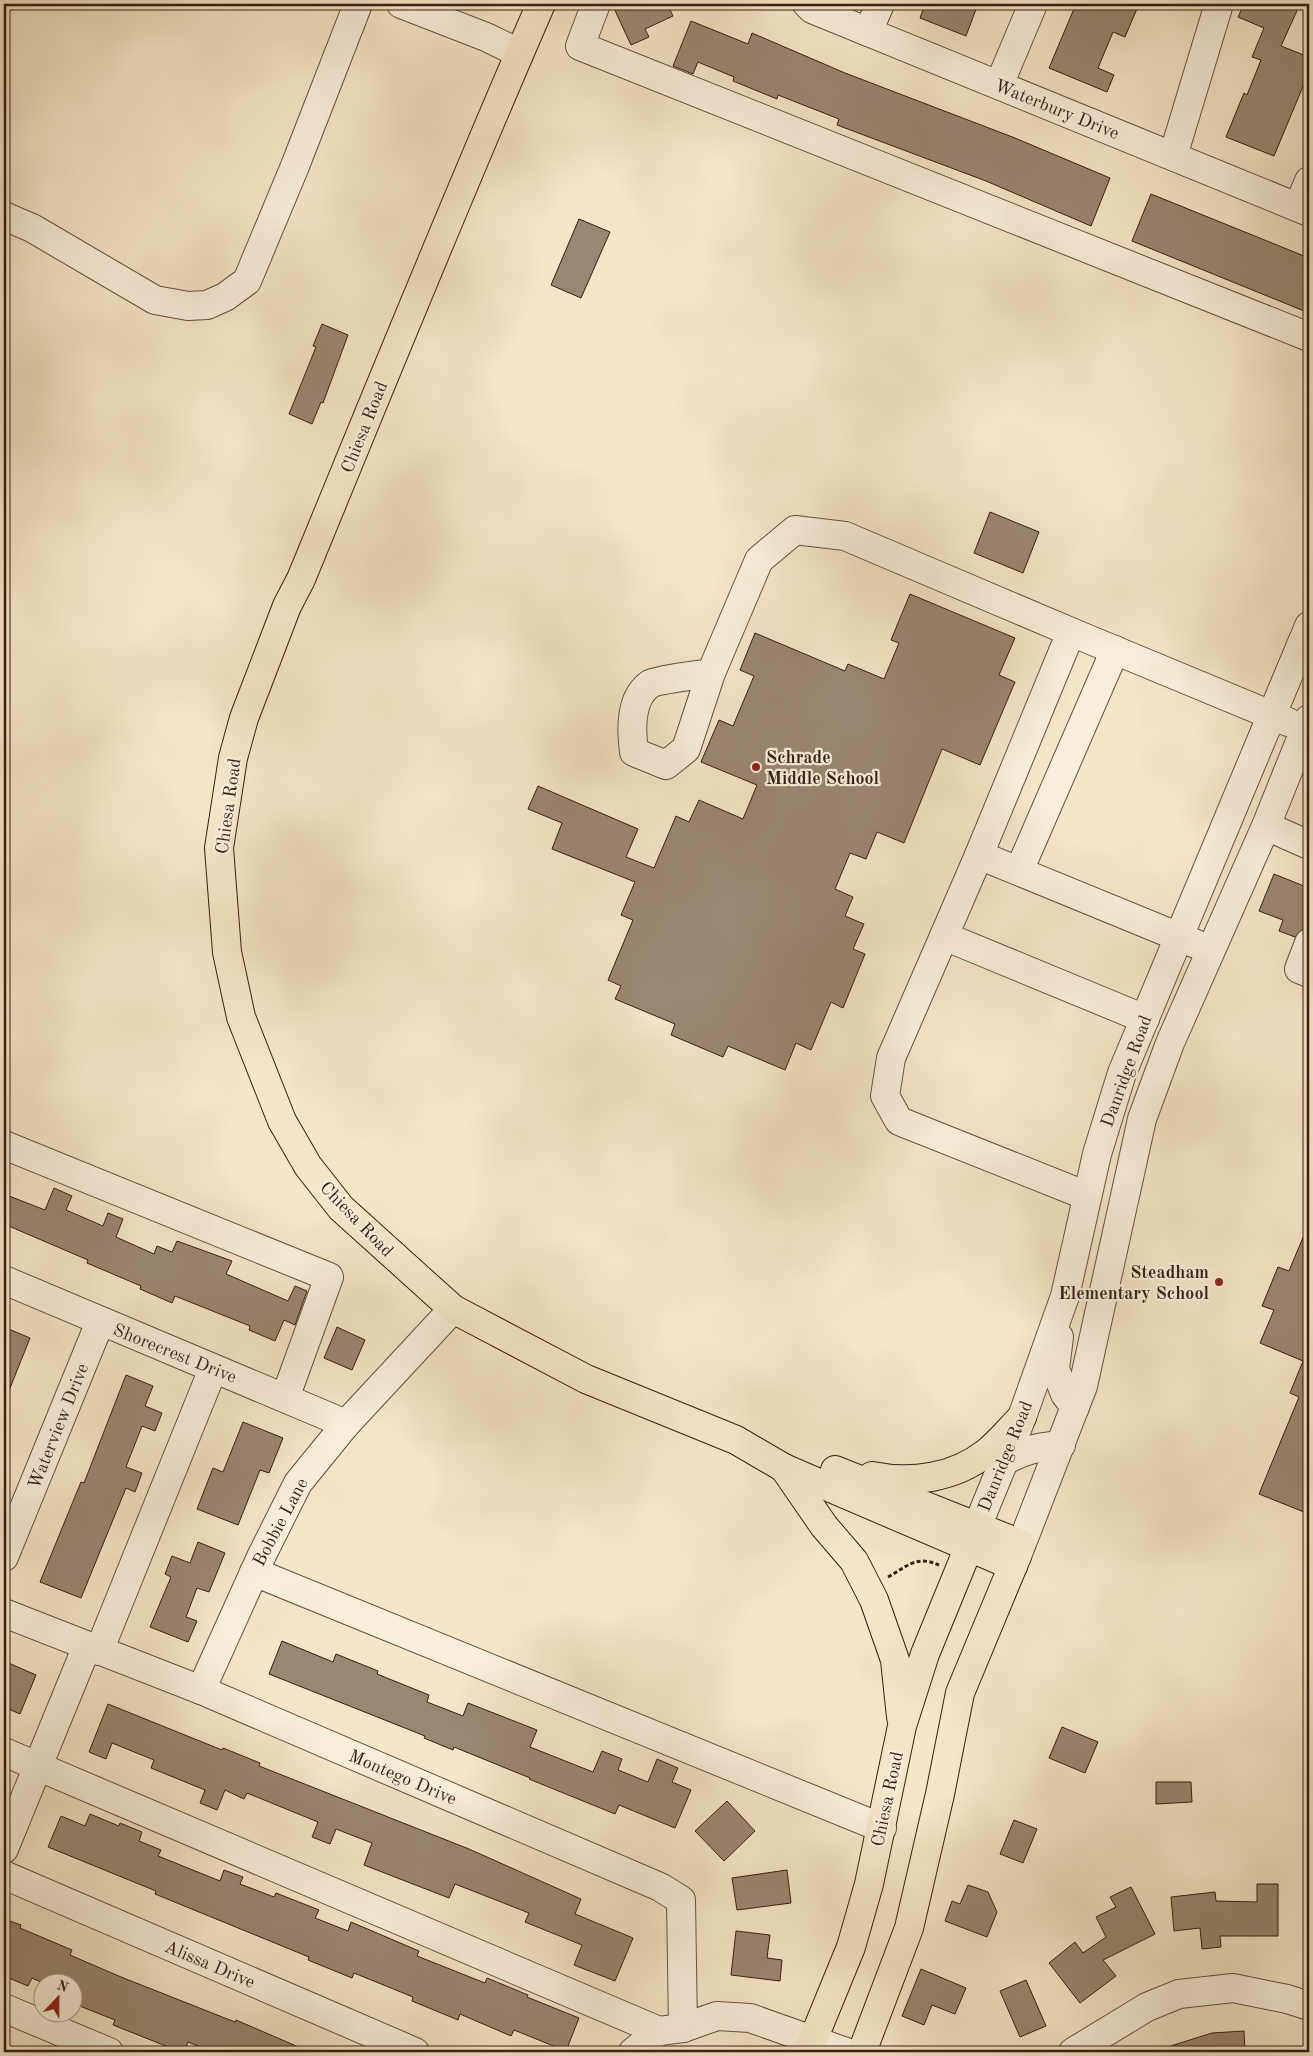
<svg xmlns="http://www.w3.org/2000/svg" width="1313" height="2056" font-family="'Old Standard TT',serif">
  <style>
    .building { fill: #9a8671; stroke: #371d13 }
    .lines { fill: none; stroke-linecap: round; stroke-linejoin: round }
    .minor-casing { stroke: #664f40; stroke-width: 30 }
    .major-casing { stroke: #371d13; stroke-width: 30 }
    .path { stroke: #371d13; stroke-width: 3; stroke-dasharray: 4 2.5; stroke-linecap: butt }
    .minor { stroke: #f8efdb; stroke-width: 28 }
    .major { stroke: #f5e6c7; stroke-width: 28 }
    .poi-dot { fill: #8f2418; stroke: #f8efdb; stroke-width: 2 }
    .labels { text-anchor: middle; stroke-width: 4.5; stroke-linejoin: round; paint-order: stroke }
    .street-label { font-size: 18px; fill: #371d13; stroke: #f8efdb }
    .poi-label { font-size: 18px; font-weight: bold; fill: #371d13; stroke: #f8efdb; text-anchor: start }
  </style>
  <rect width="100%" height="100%" fill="#f5e6c7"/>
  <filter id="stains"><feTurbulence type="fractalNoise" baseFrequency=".004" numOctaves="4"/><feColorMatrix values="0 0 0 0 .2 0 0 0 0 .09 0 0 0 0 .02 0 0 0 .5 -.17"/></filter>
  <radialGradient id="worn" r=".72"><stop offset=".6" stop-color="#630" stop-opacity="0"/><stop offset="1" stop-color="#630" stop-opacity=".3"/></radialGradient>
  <g class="building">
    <polygon points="612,4 667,4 673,16 645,29 649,37 631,45"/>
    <polygon points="925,4 978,4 966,36 920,18"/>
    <polygon points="1076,4 1139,4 1125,37 1113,32 1098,68 1114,75 1107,92 1049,68"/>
    <polygon points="1244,4 1300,4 1281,46 1309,57 1309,72 1274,156 1226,137 1244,93 1247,95 1261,60 1252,57 1264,28 1238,17"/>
    <polygon points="691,21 748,44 752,33 845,73 1015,138 1110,178 1091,226 986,181 837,125 839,119 778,95 777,99 733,81 734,77 698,62 693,74 673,66"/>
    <polygon points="1151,194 1309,258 1309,313 1132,241"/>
    <polygon points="579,219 610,232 581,298 551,285"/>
    <polygon points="322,324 348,335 323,403 321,402 312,424 289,414 316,347 313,346"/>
    <polygon points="990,512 1039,532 1023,573 974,553"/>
    <polygon points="910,594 1015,638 999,675 1015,682 980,765 942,749 904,843 877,832 866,859 850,853 835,889 853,897 845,916 864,924 853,949 865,954 843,1008 831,1002 811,1050 796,1043 785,1070 728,1046 723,1057 671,1035 675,1024 615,999 621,986 608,980 633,920 621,915 635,882 552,849 562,823 528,809 538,786 638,829 626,857 654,868 676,816 689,822 699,800 743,819 757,785 701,762 719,720 733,726 754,676 740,670 755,633 845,671 848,664 884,679 899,643 891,640"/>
    <polygon points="1274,874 1309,888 1309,914 1303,929 1295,937 1279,931 1283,920 1259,911"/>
    <polygon points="54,1188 72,1196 66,1210 103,1226 108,1213 123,1219 116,1237 154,1254 157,1246 172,1252 177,1241 232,1261 226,1274 288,1301 295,1286 307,1291 295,1325 284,1320 275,1341 249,1330 250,1326 175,1296 172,1303 140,1289 141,1286 87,1263 88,1260 4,1224 4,1194 45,1210"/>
    <polygon points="1309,1223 1309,1514 1259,1494 1299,1397 1290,1393 1303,1361 1260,1343 1274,1310 1262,1306 1278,1267 1289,1271"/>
    <polygon points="4,1327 30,1338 4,1403"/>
    <polygon points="337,1327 365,1340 352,1370 324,1358"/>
    <polygon points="126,1375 153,1386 145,1406 162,1413 155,1431 142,1426 126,1467 142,1473 135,1492 126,1488 81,1598 40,1582 81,1482 84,1483"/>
    <polygon points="243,1422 283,1438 269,1473 260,1470 238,1525 197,1509 213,1468 223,1472"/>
    <polygon points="198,1542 225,1553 209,1592 197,1588 186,1617 197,1621 188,1642 150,1627 171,1577 165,1574 172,1556 190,1563"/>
    <polygon points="282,1641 333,1662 336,1654 378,1671 377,1674 429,1695 427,1702 463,1716 468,1703 537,1730 530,1747 593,1772 602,1751 622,1759 618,1770 648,1782 657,1759 678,1768 672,1782 691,1790 675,1828 619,1805 615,1814 529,1779 530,1778 454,1747 453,1750 424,1738 425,1736 269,1674"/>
    <polygon points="4,1661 36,1675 20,1714 4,1707"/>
    <polygon points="108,1704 222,1750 223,1748 260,1763 259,1766 469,1849 581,1899 575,1914 633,1938 615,1981 574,1965 582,1945 525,1922 529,1913 455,1884 449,1898 364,1865 372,1843 336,1829 330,1844 312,1837 318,1822 247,1793 244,1799 225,1790 217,1810 200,1803 205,1790 151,1768 154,1760 112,1743 106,1759 89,1752"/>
    <polygon points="1062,1727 1098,1742 1085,1773 1049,1758"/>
    <polygon points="1156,1782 1191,1782 1192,1802 1156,1804"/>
    <polygon points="727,1801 755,1831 724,1861 695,1831"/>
    <polygon points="90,1814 119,1826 120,1823 142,1832 139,1841 161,1850 158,1856 220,1881 224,1870 243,1877 240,1884 274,1897 276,1893 319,1910 315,1918 348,1931 351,1922 419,1951 417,1956 485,1983 487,1978 528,1995 527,1997 579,2018 566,2051 514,2030 511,2036 460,2014 458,2020 412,2001 413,1997 354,1973 352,1978 308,1960 309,1957 155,1894 156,1891 48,1847 61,1816 85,1826"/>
    <polygon points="1014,1820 1037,1829 1023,1863 1000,1854"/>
    <polygon points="787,1870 791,1903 737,1910 732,1878"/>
    <polygon points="1257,1884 1278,1884 1278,1936 1220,1936 1221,1947 1202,1949 1200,1928 1174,1931 1171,1897 1215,1892 1216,1901 1257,1902"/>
    <polygon points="968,1885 988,1892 997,1912 987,1937 945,1921 952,1901 960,1904"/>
    <polygon points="1131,1887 1155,1934 1103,1960 1116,1976 1080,2003 1049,1963 1075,1942 1083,1953 1106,1937 1096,1917 1116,1907 1110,1897"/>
    <polygon points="4,1919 21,1925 20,1928 72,1950 70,1955 121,1977 235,2022 236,2020 310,2052 213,2052 188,2042 184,2052 181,2052 113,2025 115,2020 72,2003 72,1984 45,1984 32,1978 28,1986 4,1976"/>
    <polygon points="736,1931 770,1935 767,1958 782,1960 780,1981 731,1975"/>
    <polygon points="921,1969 966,1988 955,2014 932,2005 924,2025 902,2016"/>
    <polygon points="1026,1980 1046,2026 1020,2037 1000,1991"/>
    <polygon points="1244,2031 1245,2052 1161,2052 1161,2049 1212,2033"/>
  </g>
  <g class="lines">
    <g class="minor-casing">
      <g id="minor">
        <polyline points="401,4 486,37 519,53"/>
        <polyline points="596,4 580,46 1309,337"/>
        <polyline points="807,4 812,9 1309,212"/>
        <polyline points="868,32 880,4"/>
        <polyline points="999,85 1033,4"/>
        <polyline points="1173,156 1219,4"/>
        <polyline points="1298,207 1309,181"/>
        <polyline points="4,216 32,228 155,300 188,306 207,305 225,297 247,281 295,166 358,4"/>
        <path d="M711 673C699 675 659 679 650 684 630 698 631 730 634 752L666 765 686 749 711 673 759 560 795 530 845 536 1071 632"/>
        <polyline points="1266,826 1309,845"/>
        <polyline points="979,855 1071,632 1288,722"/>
        <polyline points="1019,871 1115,650"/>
        <polyline points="944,936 891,1058 885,1096 899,1121 1087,1196"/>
        <polyline points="1309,943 1299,969 1309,973"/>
        <polyline points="1145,1019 944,936 979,855 1196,944"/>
        <polyline points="4,1145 329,1277 285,1398"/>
        <polyline points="4,1280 346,1424"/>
        <polyline points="1059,1337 1055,1369 1065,1394 1075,1407"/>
        <path d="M1003 1462C1022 1450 1039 1447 1061 1445"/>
        <polyline points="977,1527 1022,1417 1065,1296 1097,1154 1122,1073 1309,626"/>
        <polyline points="1017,1556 1083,1386 1142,1119 1170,1043 1266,826 1309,719"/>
        <polyline points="4,1557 100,1322"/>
        <polyline points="254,1572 882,1828"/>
        <polyline points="4,1613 201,1690 660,1887 681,1900 683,2028"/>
        <polyline points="99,1651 213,1369"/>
        <polyline points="201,1690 261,1557 298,1483 346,1424 453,1309"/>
        <polyline points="4,1752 659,2031"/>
        <polyline points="4,1849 87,1646"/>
        <polyline points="4,1875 415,2052"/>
        <polyline points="4,2008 109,2052"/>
        <polyline points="633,2052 659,2031 683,2028 717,2016 750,2018 846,2052"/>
        <polyline points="1073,2052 1147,2007 1179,1994 1233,1988 1287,1999 1309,2006"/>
      </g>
    </g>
    <g class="major-casing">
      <g id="major">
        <path d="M541 4C458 194 380 387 301 579L287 606 244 718 233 758 219 848 227 952 241 1017 282 1121 308 1166 341 1208 453 1309 586 1379 736 1440 784 1468 1013 1566"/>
        <polyline points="784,1468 824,1526 854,1561 874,1600 895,1660 901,1717"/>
        <polyline points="835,1470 1021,1544"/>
        <path d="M872 1476C911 1484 954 1478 986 1453 999 1443 1010 1429 1022 1417"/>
        <polyline points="808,2052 851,1947 869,1884 902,1726 925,1654 977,1527"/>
        <polyline points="862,2052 909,1928 940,1794 960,1693 1017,1556"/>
      </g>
    </g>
    <path class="path" d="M888 1577C908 1566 916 1555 939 1565"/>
    <use href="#minor" class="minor"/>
    <use href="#major" class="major"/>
  </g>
  <g class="poi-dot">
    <circle cx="756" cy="767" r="5"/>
    <circle cx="1219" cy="1282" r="5"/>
  </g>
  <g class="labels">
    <g class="street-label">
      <text transform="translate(1057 109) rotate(22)" y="6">Waterbury Drive</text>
      <text transform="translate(364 427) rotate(-68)" y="6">Chiesa Road</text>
      <text transform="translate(228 806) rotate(-82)" y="6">Chiesa Road</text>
      <text transform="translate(1126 1071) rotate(-70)" y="6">Danridge Road</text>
      <text transform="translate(357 1219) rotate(46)" y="6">Chiesa Road</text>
      <text transform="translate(175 1353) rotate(22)" y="6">Shorecrest Drive</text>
      <text transform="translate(58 1426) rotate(-68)" y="6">Waterview Drive</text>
      <text transform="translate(1005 1456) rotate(-68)" y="6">Danridge Road</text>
      <text transform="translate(280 1522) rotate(-62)" y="6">Bobbie Lane</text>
      <text transform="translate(403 1777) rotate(23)" y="6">Montego Drive</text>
      <text transform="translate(887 1799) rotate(-78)" y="6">Chiesa Road</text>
      <text transform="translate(210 1964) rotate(23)" y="6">Alissa Drive</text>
    </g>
    <g class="poi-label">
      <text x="766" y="763">Schrade<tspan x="766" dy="21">Middle School</tspan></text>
      <text x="1209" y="1278" text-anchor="end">Steadham<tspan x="1209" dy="21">Elementary School</tspan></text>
    </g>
  </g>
  <rect width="1313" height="2056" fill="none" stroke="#f5e6c7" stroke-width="20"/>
  <rect x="5" y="5" width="1303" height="2046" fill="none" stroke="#371d13" stroke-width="2.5"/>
  <rect x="10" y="10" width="1293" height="2036" fill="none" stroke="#371d13"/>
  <g transform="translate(58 1998) rotate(22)"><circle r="24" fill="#f8efdb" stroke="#ab9b8b"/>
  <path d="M0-4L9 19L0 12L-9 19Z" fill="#8f2418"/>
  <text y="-8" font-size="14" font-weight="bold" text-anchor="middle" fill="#371d13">N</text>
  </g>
  <rect width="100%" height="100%" filter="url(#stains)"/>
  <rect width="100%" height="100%" fill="url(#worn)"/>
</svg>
